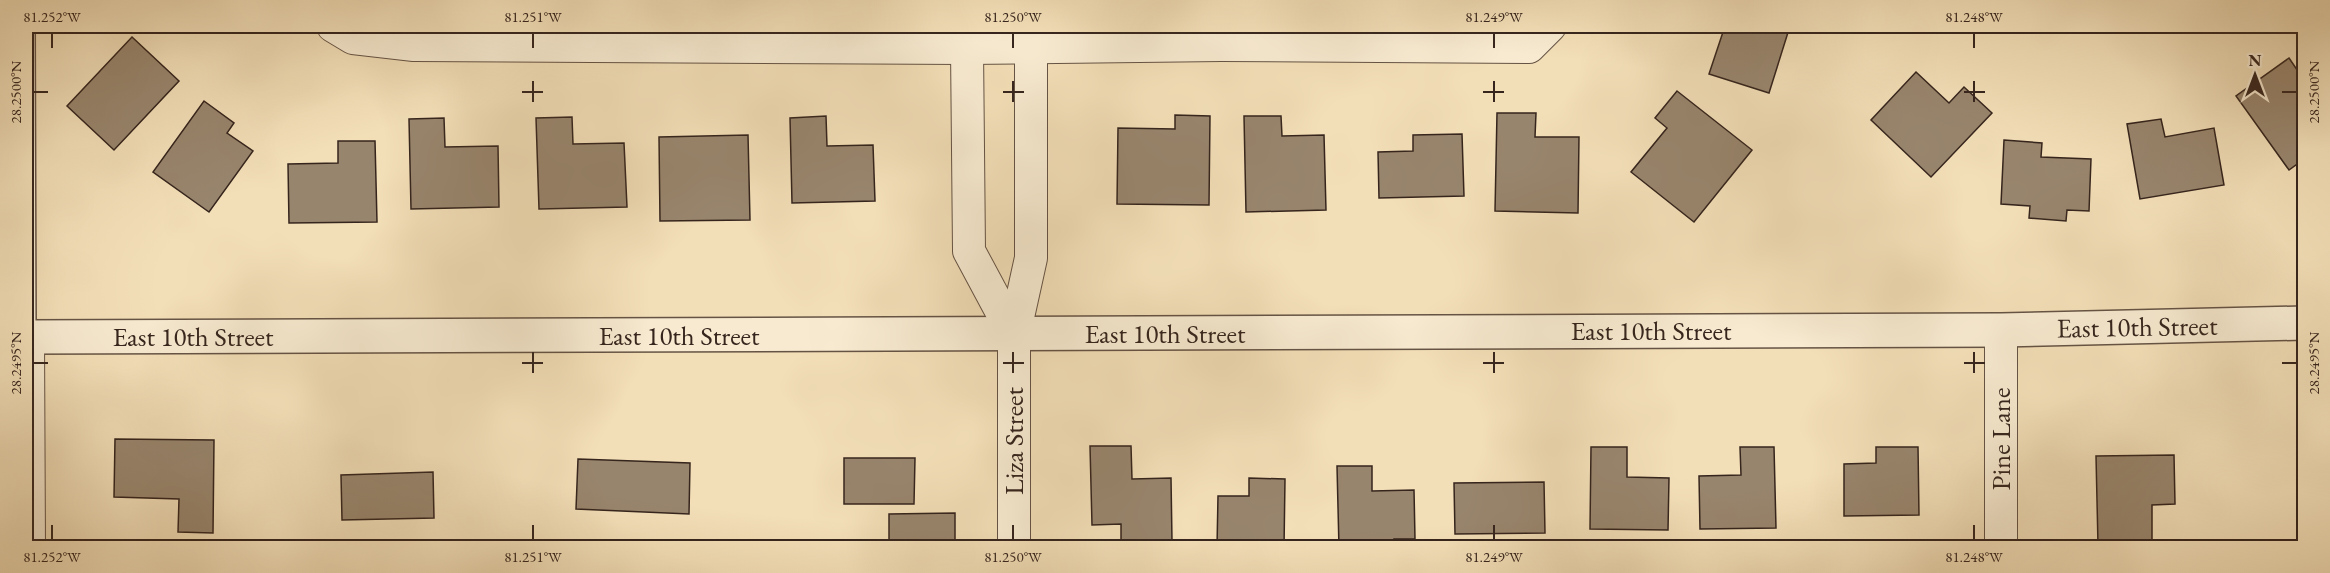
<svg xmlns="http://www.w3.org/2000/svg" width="2330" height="573" font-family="'EB Garamond',serif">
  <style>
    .building { fill: #98856d; stroke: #36251d; stroke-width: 1.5 }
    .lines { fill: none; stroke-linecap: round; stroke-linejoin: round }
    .service-casing { stroke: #655344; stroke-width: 18 }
    .minor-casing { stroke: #655344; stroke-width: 34 }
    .tertiary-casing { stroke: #655344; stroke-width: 36 }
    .service { stroke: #f7ead0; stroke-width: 15 }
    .minor { stroke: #f7ead0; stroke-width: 32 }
    .tertiary { stroke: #f7ead0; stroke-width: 33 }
    .ticks { fill: none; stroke: #36251d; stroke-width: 2 }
    .labels { text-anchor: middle; stroke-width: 4.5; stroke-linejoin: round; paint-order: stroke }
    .street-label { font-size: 27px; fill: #36251d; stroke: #f7ead0 }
    .neatline { fill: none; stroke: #36251d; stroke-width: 2 }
    .ticks-label { font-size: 15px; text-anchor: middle; fill: #36251d }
  </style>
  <rect width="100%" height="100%" fill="#f2deb7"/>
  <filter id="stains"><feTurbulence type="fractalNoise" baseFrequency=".00333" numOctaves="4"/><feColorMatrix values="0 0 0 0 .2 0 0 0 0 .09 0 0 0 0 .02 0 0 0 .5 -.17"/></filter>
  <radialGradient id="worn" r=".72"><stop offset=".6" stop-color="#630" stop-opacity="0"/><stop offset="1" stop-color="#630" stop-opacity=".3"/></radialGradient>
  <g class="building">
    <polygon points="1705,26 1790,26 1769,93 1709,74 1723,32"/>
    <polygon points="1868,26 1931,26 1931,30 1868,32"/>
    <polygon points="132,37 179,81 114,150 67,106"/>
    <polygon points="2289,58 2304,80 2304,159 2289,170 2236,96"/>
    <polygon points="1916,72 1949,103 1964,87 1992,113 1931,177 1871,120"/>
    <polygon points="1677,91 1752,150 1694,222 1631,172 1667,128 1655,118"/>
    <polygon points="204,101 234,123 227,133 253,151 209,212 153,172"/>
    <polygon points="1497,113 1536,113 1535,137 1579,137 1578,213 1495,211"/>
    <polygon points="1175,115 1210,116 1209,205 1117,204 1118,128 1175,129"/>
    <polygon points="826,116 827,146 873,145 875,201 792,203 790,118"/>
    <polygon points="1244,116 1281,116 1282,136 1324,135 1326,210 1246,212"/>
    <polygon points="572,117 573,144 624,143 627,207 539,209 536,118"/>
    <polygon points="444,118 445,147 498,146 499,207 411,209 409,119"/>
    <polygon points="2161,119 2165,137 2214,128 2224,185 2140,199 2127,124"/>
    <polygon points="1462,134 1464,196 1379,198 1378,152 1413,151 1413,135"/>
    <polygon points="748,135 750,220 660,221 659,137"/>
    <polygon points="2004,140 2042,143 2041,157 2091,159 2089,211 2067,210 2066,221 2029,218 2030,206 2001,204"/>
    <polygon points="338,141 375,141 377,222 289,223 288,164 338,163"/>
    <polygon points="2297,366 2304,366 2304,412 2298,412"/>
    <polygon points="115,439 214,440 213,533 178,532 179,499 114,497"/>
    <polygon points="1090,446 1131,446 1132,479 1171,478 1172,541 1121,542 1121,524 1092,525"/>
    <polygon points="1591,447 1627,447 1627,477 1669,478 1668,530 1590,529"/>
    <polygon points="1740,447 1774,447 1776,528 1700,529 1699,476 1741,475"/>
    <polygon points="1876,447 1918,447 1919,515 1844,516 1844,464 1876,463"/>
    <polygon points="2174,455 2175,504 2152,505 2152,545 2098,545 2096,456"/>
    <polygon points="844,458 915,458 914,504 844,504"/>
    <polygon points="578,459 690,463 689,514 576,509"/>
    <polygon points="1337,466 1372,466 1372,491 1414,490 1415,539 1394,539 1395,548 1339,548"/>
    <polygon points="433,472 434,518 342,520 341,475"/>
    <polygon points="1249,478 1285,479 1284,548 1217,547 1218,496 1249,496"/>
    <polygon points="1544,482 1545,533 1455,534 1454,483"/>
    <polygon points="955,513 955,547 889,547 889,514"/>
  </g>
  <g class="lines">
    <g class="service-casing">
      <polyline id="service" points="27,26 28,337"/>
    </g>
    <g class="minor-casing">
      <g id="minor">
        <polyline points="333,26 353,38 414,45 967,48 1221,45 1529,47 1550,26"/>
        <polyline points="967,48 969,251 1014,335"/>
        <polyline points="2001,330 2001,548"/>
        <polyline points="28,337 29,548"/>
        <polyline points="1014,548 1014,335 1031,258 1031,47"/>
      </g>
    </g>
    <g class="tertiary-casing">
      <polyline id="tertiary" points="26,337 2001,330 2304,323"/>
    </g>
    <use href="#service" class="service"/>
    <use href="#minor" class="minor"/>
    <use href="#tertiary" class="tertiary"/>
  </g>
  <path class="ticks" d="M52 33V48M533 33V48M1013 33V48M1494 33V48M1974 33V48M533 81V102M1013 81V102M1494 81V102M1974 81V102M33 92H48M522 92H543M1003 92H1024M1483 92H1504M1964 92H1985M2282 92H2297M533 352V373M1013 352V373M1494 352V373M1974 352V373M33 363H48M522 363H543M1003 363H1024M1483 363H1504M1964 363H1985M2282 363H2297M52 525V540M533 525V540M1013 525V540M1494 525V540M1974 525V540"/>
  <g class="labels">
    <g class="street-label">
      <text transform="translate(2137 327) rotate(-1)" y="9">East 10th Street</text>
      <text x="1651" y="340">East 10th Street</text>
      <text x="1165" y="343">East 10th Street</text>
      <text x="679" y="345">East 10th Street</text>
      <text x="193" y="346">East 10th Street</text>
      <text transform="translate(2001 439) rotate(-90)" y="9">Pine Lane</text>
      <text transform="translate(1014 441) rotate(-90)" y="9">Liza Street</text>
    </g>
  </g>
  <rect width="2330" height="573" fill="none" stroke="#f2deb7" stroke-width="66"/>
  <g transform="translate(2255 75)" stroke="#f7ead0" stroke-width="4.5" paint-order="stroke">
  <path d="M0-4.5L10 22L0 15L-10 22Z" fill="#36251d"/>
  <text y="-9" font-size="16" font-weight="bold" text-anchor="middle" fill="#36251d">N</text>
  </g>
  <rect x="33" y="33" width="2264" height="507" class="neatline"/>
  <g class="ticks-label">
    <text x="52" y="22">81.252°W</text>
    <text x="533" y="22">81.251°W</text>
    <text x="1013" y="22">81.250°W</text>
    <text x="1494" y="22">81.249°W</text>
    <text x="1974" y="22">81.248°W</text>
    <text transform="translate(16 92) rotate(-90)" y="5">28.2500°N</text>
    <text transform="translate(2314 92) rotate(-90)" y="5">28.2500°N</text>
    <text transform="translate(16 363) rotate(-90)" y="5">28.2495°N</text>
    <text transform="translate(2314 363) rotate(-90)" y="5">28.2495°N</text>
    <text x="52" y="562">81.252°W</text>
    <text x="533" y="562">81.251°W</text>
    <text x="1013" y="562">81.250°W</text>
    <text x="1494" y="562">81.249°W</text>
    <text x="1974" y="562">81.248°W</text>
  </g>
  <rect width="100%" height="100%" filter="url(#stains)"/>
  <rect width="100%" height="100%" fill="url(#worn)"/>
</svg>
